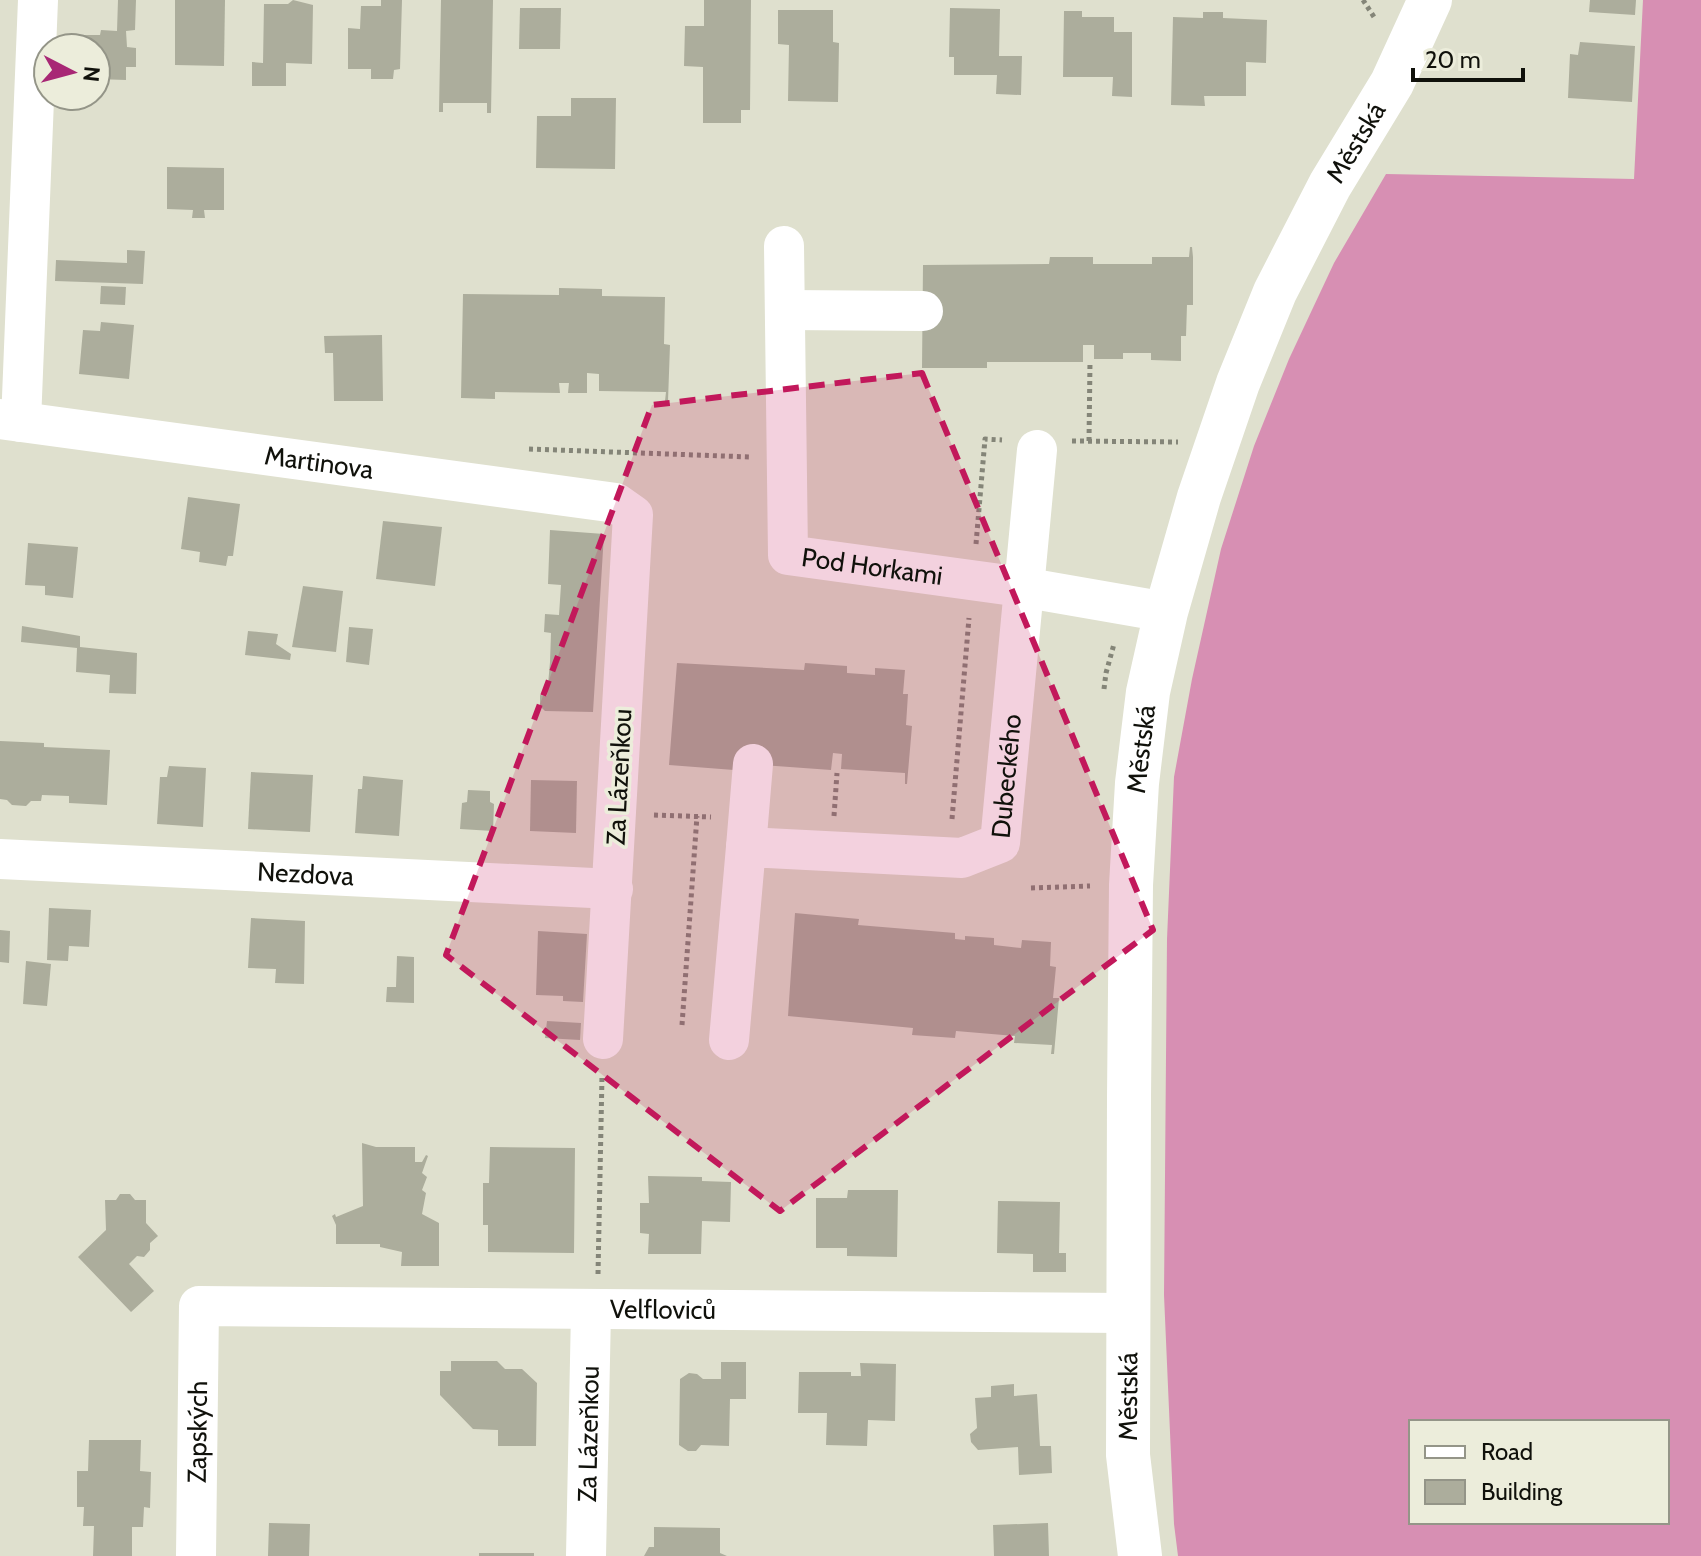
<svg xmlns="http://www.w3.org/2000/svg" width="1701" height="1556" font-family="Cabin,sans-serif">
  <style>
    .forest { fill: #d78fb3; fill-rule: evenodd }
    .building { fill: #acad9c }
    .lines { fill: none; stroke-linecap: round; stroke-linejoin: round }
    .path { stroke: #848578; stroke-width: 5; stroke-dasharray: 4 4; stroke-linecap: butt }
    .minor { stroke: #fff; stroke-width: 40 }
    .tertiary { stroke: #fff; stroke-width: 44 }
    .marked { fill: #c2185b; fill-opacity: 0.2; stroke: #c2185b; stroke-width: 6; stroke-dasharray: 16 10; stroke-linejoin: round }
    .labels { text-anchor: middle; stroke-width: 7; stroke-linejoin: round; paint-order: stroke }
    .street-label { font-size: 26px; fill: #10110b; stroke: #eceddb }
  </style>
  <rect width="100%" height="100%" fill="#dfe0ce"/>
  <path class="forest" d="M1643 0H1701V1556H1178L1174 1524 1164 1295 1167 939 1174 777 1192 679 1221 549 1254 446 1289 359 1334 263 1386 174 1634 179ZM1411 1422H1667V1522H1411Z"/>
  <g class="building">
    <polygon points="118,0 136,0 135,30 126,31 127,47 136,48 136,67 126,67 126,80 96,79 96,48 77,48 77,35 100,35 101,30 117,31"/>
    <polygon points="175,0 225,0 224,66 175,65"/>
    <polygon points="293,0 313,5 312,64 286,63 286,86 252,86 252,62 263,63 264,4 288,4"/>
    <polygon points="381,0 402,0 400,69 394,70 393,79 371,79 371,69 348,69 348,28 360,29 361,6 381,6"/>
    <polygon points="441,0 493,0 491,113 487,113 487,103 443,103 443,112 439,112"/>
    <polygon points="704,0 751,0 750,110 741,110 741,123 703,123 703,67 684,66 685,26 704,26"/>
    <polygon points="1590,0 1636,0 1635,15 1589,12"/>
    <polygon points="520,8 561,8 560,49 519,49"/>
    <polygon points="950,8 1000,9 999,56 1022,56 1021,95 996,94 997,75 954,75 954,57 949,57"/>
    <polygon points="778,10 833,10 833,42 839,43 838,102 788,101 789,45 778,44"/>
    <polygon points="1064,11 1082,11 1082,17 1114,17 1114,32 1132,32 1132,97 1112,96 1113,77 1063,77"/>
    <polygon points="1203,12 1223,12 1223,18 1267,20 1266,63 1246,62 1246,96 1204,96 1205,106 1171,105 1173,17 1203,18"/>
    <polygon points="1580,42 1635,46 1632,102 1568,98 1570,54 1578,55"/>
    <polygon points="571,98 616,98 615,169 536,168 537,116 571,116"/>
    <polygon points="167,167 224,168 224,210 204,210 205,218 192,218 193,210 167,209"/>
    <polygon points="1190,247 1192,247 1193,257 1193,305 1187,305 1186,336 1181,336 1181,361 1151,360 1151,353 1123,353 1123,359 1094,359 1094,345 1083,345 1083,362 987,362 987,368 922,368 923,265 1049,264 1050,257 1093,257 1093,264 1152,264 1152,257 1189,257"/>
    <polygon points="127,250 145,251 143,284 55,281 56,260 127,263"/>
    <polygon points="101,286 126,287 125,305 100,304"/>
    <polygon points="559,288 602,289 602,296 665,297 664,344 670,345 668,401 665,401 666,392 599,391 599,374 587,373 587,393 568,393 569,383 559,383 560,393 495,392 495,399 461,398 463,294 559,295"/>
    <polygon points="101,322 134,325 129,379 79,374 83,330 100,331"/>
    <polygon points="382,335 383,401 334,401 333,353 325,353 324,336"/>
    <polygon points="188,497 240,504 233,556 228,556 226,566 199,562 200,552 181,549"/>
    <polygon points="383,521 442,527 435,586 376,579"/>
    <polygon points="550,530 604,534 593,712 545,711 540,706 540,695 547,696 550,662 551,633 544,632 545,614 559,615 561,585 548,584"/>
    <polygon points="28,543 78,547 73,598 45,595 45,586 25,585"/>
    <polygon points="303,586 343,591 336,652 292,647"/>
    <polygon points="22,626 80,636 80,647 137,653 136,694 109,693 110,675 76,672 77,648 21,642"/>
    <polygon points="349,627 373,629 369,665 346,662"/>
    <polygon points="248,631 278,634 276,644 291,654 290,660 245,655"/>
    <polygon points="677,663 804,670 805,663 847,666 847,673 875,675 875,668 905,670 903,694 908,694 906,725 912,726 907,784 905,784 905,773 841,769 842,754 833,753 831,770 735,763 734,770 669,765"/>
    <polygon points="0,741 44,743 44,747 110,750 107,805 69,803 69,796 42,795 41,801 31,801 26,806 12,805 7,800 0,799"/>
    <polygon points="169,766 206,768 203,827 157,824 160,777 167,777"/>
    <polygon points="251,772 313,775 310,832 248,829"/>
    <polygon points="363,776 403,780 399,836 355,833 358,789 362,789"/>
    <polygon points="531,780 577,781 576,833 530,831"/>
    <polygon points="468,790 490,791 490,802 494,804 493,831 460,829 462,803 467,802"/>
    <polygon points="49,908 91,910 89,947 69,946 68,961 47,960"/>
    <polygon points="795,913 859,919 858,925 955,933 955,939 965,940 965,936 994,938 994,945 1021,948 1022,940 1051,942 1050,966 1056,967 1053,998 1059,998 1054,1054 1051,1054 1052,1045 1014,1043 1015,1036 956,1031 955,1038 912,1035 913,1028 788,1016"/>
    <polygon points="251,918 305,921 304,984 275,983 276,969 248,968"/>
    <polygon points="0,930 10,931 9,963 0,962"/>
    <polygon points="538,931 587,934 583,1002 563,1001 563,996 536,995"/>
    <polygon points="397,956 414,957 414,1003 386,1002 387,987 396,987"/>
    <polygon points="26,961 51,964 47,1006 23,1004"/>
    <polygon points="547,1021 581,1023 580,1040 545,1038"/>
    <polygon points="362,1143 376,1147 415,1147 415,1162 422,1162 426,1155 428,1156 422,1173 427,1177 422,1190 426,1193 422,1214 439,1223 439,1266 401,1266 402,1252 380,1247 380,1244 336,1244 336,1225 332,1216 335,1214 336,1217 363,1206"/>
    <polygon points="490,1147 575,1148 574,1253 488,1252 488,1225 483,1225 483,1183 489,1183"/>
    <polygon points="648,1176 702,1177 702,1181 731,1182 730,1222 702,1221 701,1254 648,1254 649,1234 640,1233 640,1203 649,1203"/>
    <polygon points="848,1190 898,1190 897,1257 847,1256 847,1248 816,1248 816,1198 847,1198"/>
    <polygon points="120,1194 130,1194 135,1200 146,1200 146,1223 158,1236 150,1243 150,1250 144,1257 137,1256 129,1264 154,1291 131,1312 78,1257 106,1230 105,1200 116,1200"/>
    <polygon points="998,1201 1060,1202 1059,1253 1066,1253 1066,1272 1033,1272 1033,1254 997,1253"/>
    <polygon points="451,1361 497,1361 505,1369 522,1369 537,1383 536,1446 498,1446 498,1430 473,1429 440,1395 440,1371 451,1371"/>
    <polygon points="721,1362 746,1362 746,1399 730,1399 729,1446 701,1445 696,1451 688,1451 679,1445 680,1379 689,1373 697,1374 703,1379 721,1379"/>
    <polygon points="860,1363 896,1364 895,1421 868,1420 867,1446 826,1445 827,1413 798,1413 799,1372 851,1372 851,1376 861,1376"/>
    <polygon points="1014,1384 1014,1396 1037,1394 1040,1446 1051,1446 1052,1473 1019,1475 1018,1447 978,1450 971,1442 970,1434 977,1428 975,1398 991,1397 991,1386"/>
    <polygon points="89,1440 141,1440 140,1471 151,1472 150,1508 144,1507 143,1527 132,1527 132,1556 93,1556 94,1526 83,1526 84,1507 77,1507 77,1471 88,1471"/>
    <polygon points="269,1523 310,1524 309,1556 268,1556"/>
    <polygon points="1048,1523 1049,1556 994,1556 993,1525"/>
    <polygon points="654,1527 720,1528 720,1553 727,1556 644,1556 649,1547 654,1547"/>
    <rect x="479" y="1553" width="55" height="3"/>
  </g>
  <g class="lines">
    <g class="path">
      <polyline points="1363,0 1376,20"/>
      <polyline points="1072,441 1178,442"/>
      <polyline points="1089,441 1090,362"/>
      <polyline points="529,449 751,457"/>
      <polyline points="976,544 985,439 1002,440"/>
      <polyline points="1104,689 1106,673 1114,644"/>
      <polyline points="654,815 711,817"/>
      <polyline points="834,816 837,773"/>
      <polyline points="952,819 969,618"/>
      <polyline points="1031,888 1090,886"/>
      <polyline points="682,1025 697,816"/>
      <polyline points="598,1274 602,1076"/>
    </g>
    <g class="minor">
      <path id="s1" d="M784 246 788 555 1022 587 1166 612"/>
      <polyline points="785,310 923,311"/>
      <path id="s2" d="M0 419 616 503 633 515 603 1039"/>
      <polyline points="21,422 38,0"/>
      <polyline points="746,847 753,764"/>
      <path id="s3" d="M0 859 613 889"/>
      <path id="s4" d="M729 1040 746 847 962 858 1000 843 1037 450"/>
      <path id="s5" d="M196 1556 199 1306 1127 1313"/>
      <path id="s6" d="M586 1556 591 1311"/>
    </g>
    <path class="tertiary" id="s7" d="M1140 1556 1128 1455 1129 1097 1131 885 1137 783 1148 692 1166 612 1199 497 1238 383 1275 292 1330 185 1392 83 1430 0"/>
  </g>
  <path class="marked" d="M922 373 1153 930 780 1211 446 955 652 405Z"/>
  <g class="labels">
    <g class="street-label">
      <text dy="9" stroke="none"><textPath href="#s7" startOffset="1456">Městská</textPath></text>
      <text dy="9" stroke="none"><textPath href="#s2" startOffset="322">Martinova</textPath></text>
      <text dy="9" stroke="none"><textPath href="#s1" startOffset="394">Pod Horkami</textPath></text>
      <text dy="9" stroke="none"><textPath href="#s7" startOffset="808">Městská</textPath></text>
      <text dy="9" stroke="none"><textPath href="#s4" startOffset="518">Dubeckého</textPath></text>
      <text transform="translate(619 777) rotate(-87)" y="9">Za Lázeňkou</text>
      <text dy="9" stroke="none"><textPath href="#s3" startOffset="306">Nezdova</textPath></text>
      <text dy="9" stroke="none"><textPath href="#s5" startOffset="714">Velfloviců</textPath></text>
      <text dy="9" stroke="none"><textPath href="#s7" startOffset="160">Městská</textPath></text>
      <text dy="9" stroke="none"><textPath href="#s5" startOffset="124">Zapských</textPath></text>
      <text dy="9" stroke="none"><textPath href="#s6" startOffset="122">Za Lázeňkou</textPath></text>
    </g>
  </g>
  <rect x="1409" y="1420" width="260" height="104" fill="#eceddb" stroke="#949588" stroke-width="2"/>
  <rect x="1425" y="1446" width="40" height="12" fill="#ffffff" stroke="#949588" stroke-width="2"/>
  <text x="1481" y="1460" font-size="24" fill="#10110b">Road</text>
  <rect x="1425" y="1480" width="40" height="24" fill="#acad9c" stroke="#949588" stroke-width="2"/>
  <text x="1481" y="1500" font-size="24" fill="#10110b">Building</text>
  <g transform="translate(72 72) rotate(96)"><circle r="38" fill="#eceddb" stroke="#949588" stroke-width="2"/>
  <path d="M0-6L14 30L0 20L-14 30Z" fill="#a82775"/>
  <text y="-12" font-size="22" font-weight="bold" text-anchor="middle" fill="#10110b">N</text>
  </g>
  <path d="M1413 68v12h110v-12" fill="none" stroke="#10110b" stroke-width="4"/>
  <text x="1425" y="68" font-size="24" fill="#10110b" stroke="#eceddb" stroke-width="6" paint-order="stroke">20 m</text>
</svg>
